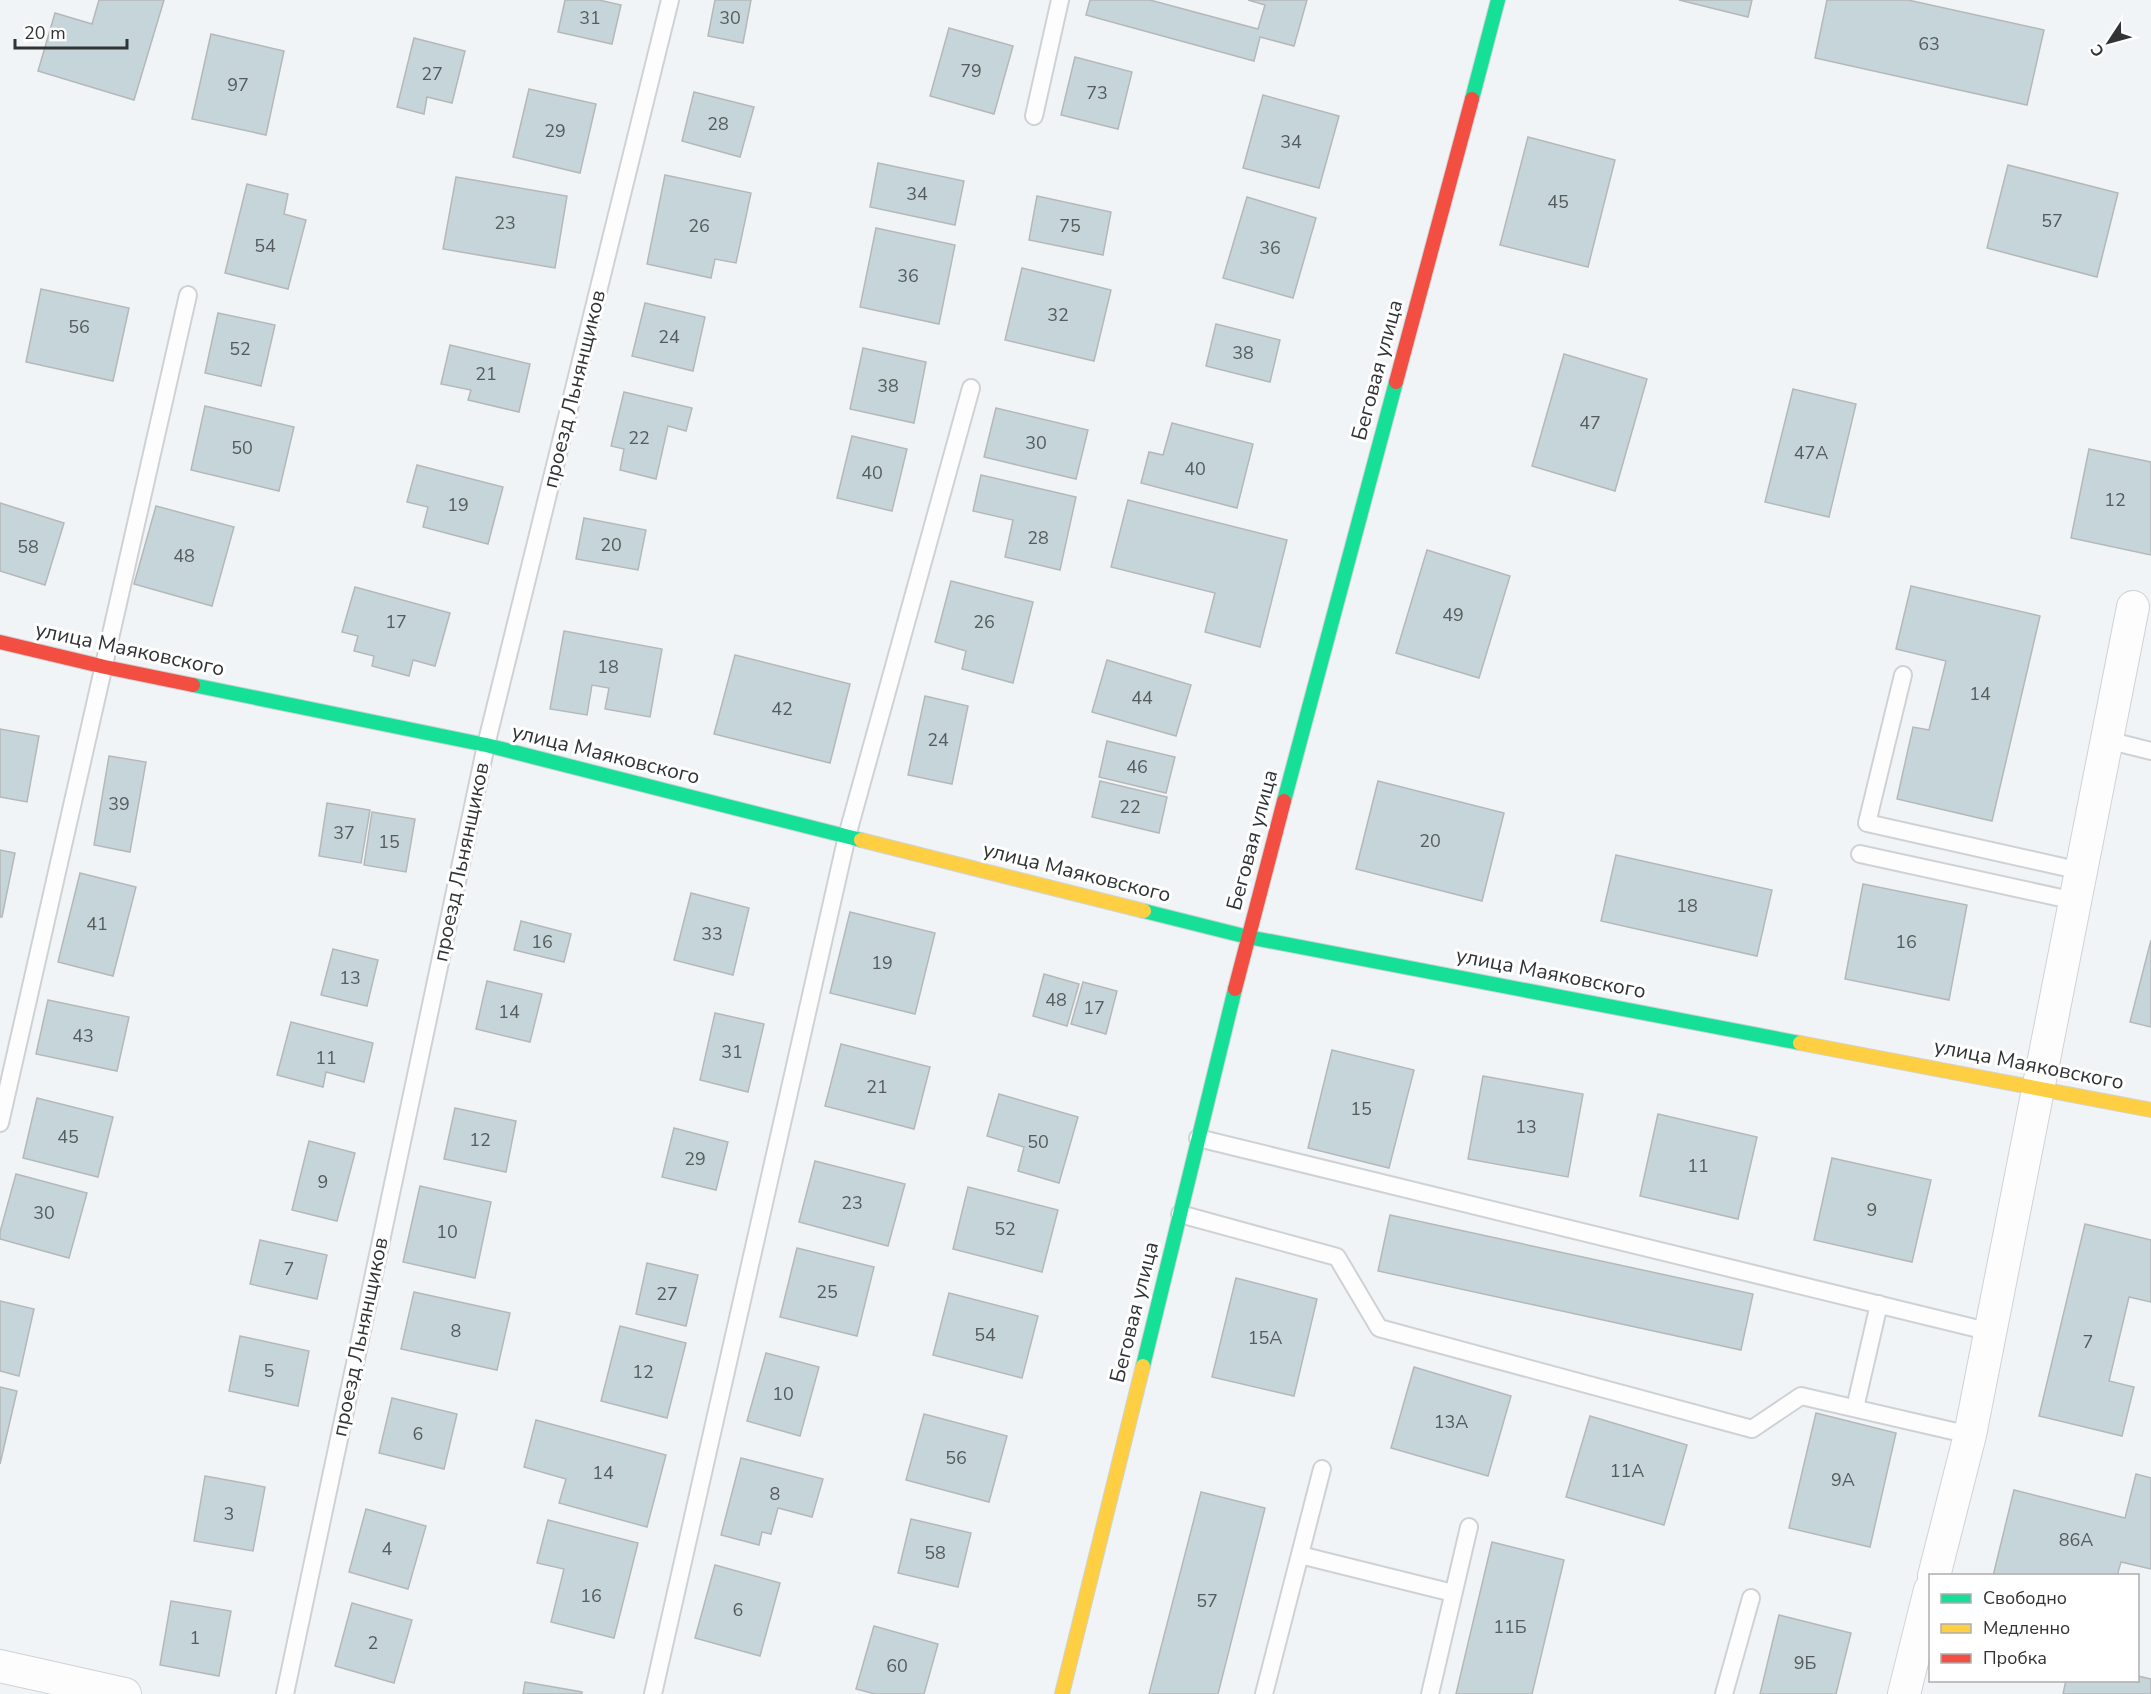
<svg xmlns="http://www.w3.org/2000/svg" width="2151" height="1694" viewBox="0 0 2151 1694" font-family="'Nunito Sans',sans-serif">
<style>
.building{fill:#c6d5d9;stroke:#b5b8b9;stroke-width:1.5}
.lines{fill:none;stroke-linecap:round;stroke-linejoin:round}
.lane-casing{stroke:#cfd2d4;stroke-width:20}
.street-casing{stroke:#cfd2d4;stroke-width:34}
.fast-casing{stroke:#cfd2d4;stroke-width:16}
.slow-casing{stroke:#cfd2d4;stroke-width:16}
.jam-casing{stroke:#cfd2d4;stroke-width:16}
.lane{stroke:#fdfdfe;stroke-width:16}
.street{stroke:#fdfdfe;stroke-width:32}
.fast{stroke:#16e098;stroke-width:14}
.slow{stroke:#ffcf43;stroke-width:14}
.jam{stroke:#f24e42;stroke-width:14}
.labels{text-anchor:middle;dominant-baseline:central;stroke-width:6;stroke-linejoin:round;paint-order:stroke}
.number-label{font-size:18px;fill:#565c5d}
.street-label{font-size:21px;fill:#313334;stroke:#fff}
</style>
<rect width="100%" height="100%" fill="#f1f4f7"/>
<path class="building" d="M99 0H164L134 100 38 71 55 13 92 24Z
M565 0H599L621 5 612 44 558 32Z
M715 0H751L743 43 708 36Z
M1090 0H1150L1258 29 1265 5 1248 0H1307L1294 46 1260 37 1254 61 1086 15Z
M1679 0H1752L1748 17Z
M1827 0H1908L2044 30 2027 105 1815 58Z
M949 28 1013 46 994 114 930 96Z
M211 34 284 51 266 135 192 119Z
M414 38 465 51 452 103 427 97 424 114 397 107Z
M1075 57 1132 72 1118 129 1061 115Z
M529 89 596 104 580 173 513 157Z
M694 92 754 107 740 157 682 141Z
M1263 95 1339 116 1319 188 1243 168Z
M1528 137 1615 160 1588 267 1500 245Z
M878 163 964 181 955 225 870 207Z
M2008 165 2118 193 2097 277 1987 248Z
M665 175 751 193 736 263 715 259 711 278 647 264Z
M456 177 567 196 555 268 443 249Z
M247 184 288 194 284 214 306 220 288 289 225 273Z
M1037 196 1111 212 1103 255 1029 240Z
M1247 197 1316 218 1293 298 1223 278Z
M876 228 955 245 939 324 860 307Z
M1022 268 1111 290 1094 361 1005 340Z
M41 289 129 308 113 381 26 362Z
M645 303 705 317 693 371 632 356Z
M218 313 275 325 261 386 205 373Z
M1216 324 1280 340 1270 382 1206 366Z
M450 345 530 364 519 412 468 400 471 390 441 384Z
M863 348 926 362 914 423 850 409Z
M1564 354 1647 379 1615 491 1532 466Z
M1793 389 1856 404 1829 517 1765 502Z
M624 392 692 408 686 431 668 426 656 479 620 470 624 449 611 446Z
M205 406 294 427 279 491 191 470Z
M996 408 1088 430 1076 479 984 457Z
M1172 423 1253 444 1237 508 1141 483 1149 452 1163 455Z
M852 436 907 449 892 511 837 498Z
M2089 449 2151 462V555L2071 538Z
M417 465 503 487 488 544 423 527 428 507 407 502Z
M981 475 1076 497 1060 570 1005 557 1013 520 973 511Z
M1128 500 1287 540 1260 647 1205 632 1215 593 1111 567Z
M0 503 64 523 45 585 0 571Z
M156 506 234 527 212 606 134 584Z
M584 518 646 530 638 570 576 559Z
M1427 550 1510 576 1479 678 1396 653Z
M951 581 1033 602 1013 683 962 669 966 651 935 642Z
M1911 586 2040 616 1992 821 1897 799 1913 727 1929 730 1946 661 1896 649Z
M355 587 450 613 435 666 413 660 409 676 372 666 374 656 354 651 358 636 342 632Z
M564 631 662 649 650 717 605 709 609 688 592 685 587 715 550 709Z
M735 655 850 684 830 763 714 734Z
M1107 660 1191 685 1176 736 1092 712Z
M925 696 968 706 952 784 908 775Z
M0 729 39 736 27 802 0 797Z
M1107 741 1175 757 1166 793 1099 777Z
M109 756 146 762 130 852 94 845Z
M1100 781 1167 797 1159 833 1092 817Z
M1378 781 1504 813 1482 901 1356 869Z
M327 803 370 810 361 863 319 856Z
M372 812 415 819 406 872 364 865Z
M0 850 15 853 2 917H0Z
M1616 855 1772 890 1757 956 1601 921Z
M80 873 136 887 113 976 58 962Z
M1863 884 1967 905 1949 1000 1845 979Z
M691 893 749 908 733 975 674 960Z
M850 912 935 933 915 1014 830 993Z
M521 921 571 934 564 962 514 950Z
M2151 940V1027L2130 1022Z
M333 949 378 960 367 1006 321 995Z
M1044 974 1079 984 1067 1026 1033 1016Z
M487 981 542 994 530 1042 476 1029Z
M1083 982 1117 991 1106 1034 1071 1024Z
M48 1000 129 1017 117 1071 36 1054Z
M715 1013 764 1024 748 1092 700 1080Z
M291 1022 373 1043 364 1082 326 1072 323 1087 277 1075Z
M841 1044 930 1067 914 1129 825 1106Z
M1332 1050 1414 1070 1389 1168 1308 1148Z
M1483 1076 1583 1094 1568 1177 1468 1159Z
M999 1094 1078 1117 1059 1183 1018 1171 1024 1147 987 1136Z
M37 1098 113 1117 98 1177 23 1158Z
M455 1108 516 1121 506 1172 444 1159Z
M1658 1114 1757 1137 1738 1219 1640 1196Z
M674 1128 728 1142 716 1190 662 1177Z
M309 1141 355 1153 337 1221 292 1210Z
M1832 1158 1931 1180 1912 1262 1814 1240Z
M815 1161 905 1184 888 1246 799 1222Z
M16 1174 87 1193 69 1258 0 1239V1232Z
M420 1186 491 1202 475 1278 403 1262Z
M968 1187 1058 1210 1042 1272 953 1249Z
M1390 1215 1753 1294 1741 1350 1378 1271Z
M2085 1224 2151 1240V1302L2129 1297 2109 1381 2134 1387 2122 1436 2039 1416Z
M260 1240 327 1255 317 1299 250 1284Z
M797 1248 874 1267 857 1336 780 1317Z
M647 1263 698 1275 686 1326 636 1314Z
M1236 1278 1317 1299 1294 1396 1212 1377Z
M414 1292 510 1313 497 1370 401 1349Z
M949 1293 1038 1316 1022 1378 933 1355Z
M0 1301 34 1309 19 1376 0 1371Z
M620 1326 686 1343 667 1418 601 1401Z
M240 1336 309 1351 298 1406 229 1391Z
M766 1353 819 1367 800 1436 747 1421Z
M1414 1367 1511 1396 1488 1476 1391 1448Z
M0 1387 17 1391 0 1464Z
M392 1398 457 1414 444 1469 379 1453Z
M1816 1413 1896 1433 1870 1547 1789 1528Z
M924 1414 1007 1436 989 1502 906 1480Z
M1590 1416 1687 1445 1664 1525 1566 1497Z
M536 1420 666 1455 647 1527 559 1503 566 1479 524 1467Z
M741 1458 823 1479 812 1517 778 1508 771 1534 762 1532 759 1545 721 1535Z
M2136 1474 2151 1478V1569L2121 1562 2117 1576H1993L2014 1490 2125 1518Z
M205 1476 265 1487 253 1551 194 1541Z
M1201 1492 1265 1508 1218 1694H1149Z
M366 1509 426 1526 408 1589 349 1572Z
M911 1519 971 1533 958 1587 898 1573Z
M548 1520 638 1543 614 1638 551 1622 564 1569 537 1563Z
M1492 1542 1564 1560 1532 1694H1456Z
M715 1565 780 1583 760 1656 695 1638Z
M171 1601 231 1611 219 1676 160 1665Z
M352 1603 412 1620 394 1683 335 1666Z
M1779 1615 1851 1633 1836 1694H1760Z
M874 1626 938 1644 924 1694H875L856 1689Z
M2138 1676 2151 1679V1694H2063L2066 1680H2138Z
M525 1682 582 1692V1694H523Z"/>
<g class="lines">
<g class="lane-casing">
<path id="lane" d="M1034 116 1060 0
M1903 675 1867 823 2081 871
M2107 740 2151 751
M1860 854 2075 901
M0 1123 188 295
M1198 1138 1991 1332
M1180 1214 1337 1257 1379 1328 1752 1429 1801 1396 1970 1435
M1855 1408 1879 1304
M1300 1555 1453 1593
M285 1694 486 745 670 0
M653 1694 847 836 971 388
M1264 1694 1322 1469
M1430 1694 1469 1527
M1724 1694 1751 1598"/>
</g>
<g class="street-casing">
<path id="street" d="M1934 1576 1970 1435 2133 607
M0 1666 125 1694
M1904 1694 1930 1590"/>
</g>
<g class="fast-casing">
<path id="fast" d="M1472 99 1498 0
M193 685 486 745 861 840
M1284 801 1396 382
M1144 911 1248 937 1800 1043
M1143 1366 1235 989"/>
</g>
<g class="slow-casing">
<path id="slow" d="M861 840 1144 911
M1800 1043 2151 1110
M1062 1694 1143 1366"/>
</g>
<g class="jam-casing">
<path id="jam" d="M1396 382 1472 99
M0 642 105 667 193 685
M1235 989 1284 801"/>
</g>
<use href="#lane" class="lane"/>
<use href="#street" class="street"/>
<use href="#fast" class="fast"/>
<use href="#slow" class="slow"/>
<use href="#jam" class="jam"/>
</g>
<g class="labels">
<g class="number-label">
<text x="590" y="18">31</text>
<text x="730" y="18">30</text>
<text x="1929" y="44">63</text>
<text x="971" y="71">79</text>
<text x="432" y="74">27</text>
<text x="238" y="85">97</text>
<text x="1097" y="93">73</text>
<text x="718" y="124">28</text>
<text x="555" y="131">29</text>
<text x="1291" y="142">34</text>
<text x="917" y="194">34</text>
<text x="1558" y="202">45</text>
<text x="2052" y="221">57</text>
<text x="505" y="223">23</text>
<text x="699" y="226">26</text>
<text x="1070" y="226">75</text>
<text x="265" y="246">54</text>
<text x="1270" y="248">36</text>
<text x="908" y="276">36</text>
<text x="1058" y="315">32</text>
<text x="79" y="327">56</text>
<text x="669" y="337">24</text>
<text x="240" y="349">52</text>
<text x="1243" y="353">38</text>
<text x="486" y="374">21</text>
<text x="888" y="386">38</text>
<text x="1590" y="423">47</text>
<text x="639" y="438">22</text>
<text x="1036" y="443">30</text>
<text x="242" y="448">50</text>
<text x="1811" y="453">47А</text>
<text x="1195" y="469">40</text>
<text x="872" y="473">40</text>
<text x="2115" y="500">12</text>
<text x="458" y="505">19</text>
<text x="1038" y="538">28</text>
<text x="611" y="545">20</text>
<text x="28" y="547">58</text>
<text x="184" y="556">48</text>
<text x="1453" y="615">49</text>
<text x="396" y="622">17</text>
<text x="984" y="622">26</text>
<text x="608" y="667">18</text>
<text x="1980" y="694">14</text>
<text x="1142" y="698">44</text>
<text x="782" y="709">42</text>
<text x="938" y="740">24</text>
<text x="1137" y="767">46</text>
<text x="119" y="804">39</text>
<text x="1130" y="807">22</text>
<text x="344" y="833">37</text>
<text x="1430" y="841">20</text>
<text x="389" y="842">15</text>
<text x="1687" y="906">18</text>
<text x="97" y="924">41</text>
<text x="712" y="934">33</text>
<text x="542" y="942">16</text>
<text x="1906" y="942">16</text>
<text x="882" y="963">19</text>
<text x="350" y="978">13</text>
<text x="1056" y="1000">48</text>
<text x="1094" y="1008">17</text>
<text x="509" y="1012">14</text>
<text x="83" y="1036">43</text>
<text x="732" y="1052">31</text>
<text x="326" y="1058">11</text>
<text x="877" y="1087">21</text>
<text x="1361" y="1109">15</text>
<text x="1526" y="1127">13</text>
<text x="68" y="1137">45</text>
<text x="480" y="1140">12</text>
<text x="1038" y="1142">50</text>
<text x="695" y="1159">29</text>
<text x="1698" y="1166">11</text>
<text x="323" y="1182">9</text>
<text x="852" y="1203">23</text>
<text x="1872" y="1210">9</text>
<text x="44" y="1213">30</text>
<text x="1005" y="1229">52</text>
<text x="447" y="1232">10</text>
<text x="289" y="1269">7</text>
<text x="827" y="1292">25</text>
<text x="667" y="1294">27</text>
<text x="456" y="1331">8</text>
<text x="985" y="1335">54</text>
<text x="1265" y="1338">15А</text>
<text x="2088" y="1342">7</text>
<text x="269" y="1371">5</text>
<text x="643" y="1372">12</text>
<text x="783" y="1394">10</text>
<text x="1451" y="1422">13А</text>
<text x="418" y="1434">6</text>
<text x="956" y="1458">56</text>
<text x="1627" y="1471">11А</text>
<text x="603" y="1473">14</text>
<text x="1843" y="1480">9А</text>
<text x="775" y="1494">8</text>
<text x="229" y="1514">3</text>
<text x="2076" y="1540">86А</text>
<text x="387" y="1549">4</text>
<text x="935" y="1553">58</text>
<text x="591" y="1596">16</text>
<text x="1207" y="1601">57</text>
<text x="738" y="1610">6</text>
<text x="1510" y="1627">11Б</text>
<text x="195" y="1638">1</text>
<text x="373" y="1643">2</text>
<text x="1805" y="1663">9Б</text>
<text x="897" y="1666">60</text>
</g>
<g class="street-label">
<text transform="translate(1377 370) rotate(-75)">Беговая улица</text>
<text transform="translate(574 389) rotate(-76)">проезд Льнянщиков</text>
<text transform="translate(130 649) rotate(12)">улица Маяковского</text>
<text transform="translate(606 754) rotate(14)">улица Маяковского</text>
<text transform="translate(1252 840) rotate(-75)">Беговая улица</text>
<text transform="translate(461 862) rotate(-78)">проезд Льнянщиков</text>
<text transform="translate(1077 872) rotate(14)">улица Маяковского</text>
<text transform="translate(1551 973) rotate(11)">улица Маяковского</text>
<text transform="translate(2029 1064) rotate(11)">улица Маяковского</text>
<text transform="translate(1134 1312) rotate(-76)">Беговая улица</text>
<text transform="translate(360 1337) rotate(-78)">проезд Льнянщиков</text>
</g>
</g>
<rect x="1929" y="1574" width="210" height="108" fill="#ffffff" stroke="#adadae" stroke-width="1.5"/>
<rect x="1941" y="1594" width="30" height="9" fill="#16e098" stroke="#adadae" stroke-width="1.5"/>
<text x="1983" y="1604" font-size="18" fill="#313334">Свободно</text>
<rect x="1941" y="1624" width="30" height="9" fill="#ffcf43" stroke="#adadae" stroke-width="1.5"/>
<text x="1983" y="1634" font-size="18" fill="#313334">Медленно</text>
<rect x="1941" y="1654" width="30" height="9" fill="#f24e42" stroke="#adadae" stroke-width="1.5"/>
<text x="1983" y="1664" font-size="18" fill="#313334">Пробка</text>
<g transform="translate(2109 42) rotate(234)" stroke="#ffffff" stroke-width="4.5" paint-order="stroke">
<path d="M0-4.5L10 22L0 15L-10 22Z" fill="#313334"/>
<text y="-9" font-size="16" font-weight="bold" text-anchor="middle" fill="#313334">С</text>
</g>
<path d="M15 39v9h112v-9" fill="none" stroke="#313334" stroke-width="3"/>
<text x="24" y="39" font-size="18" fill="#313334" stroke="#ffffff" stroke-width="4.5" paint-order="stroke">20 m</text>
</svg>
